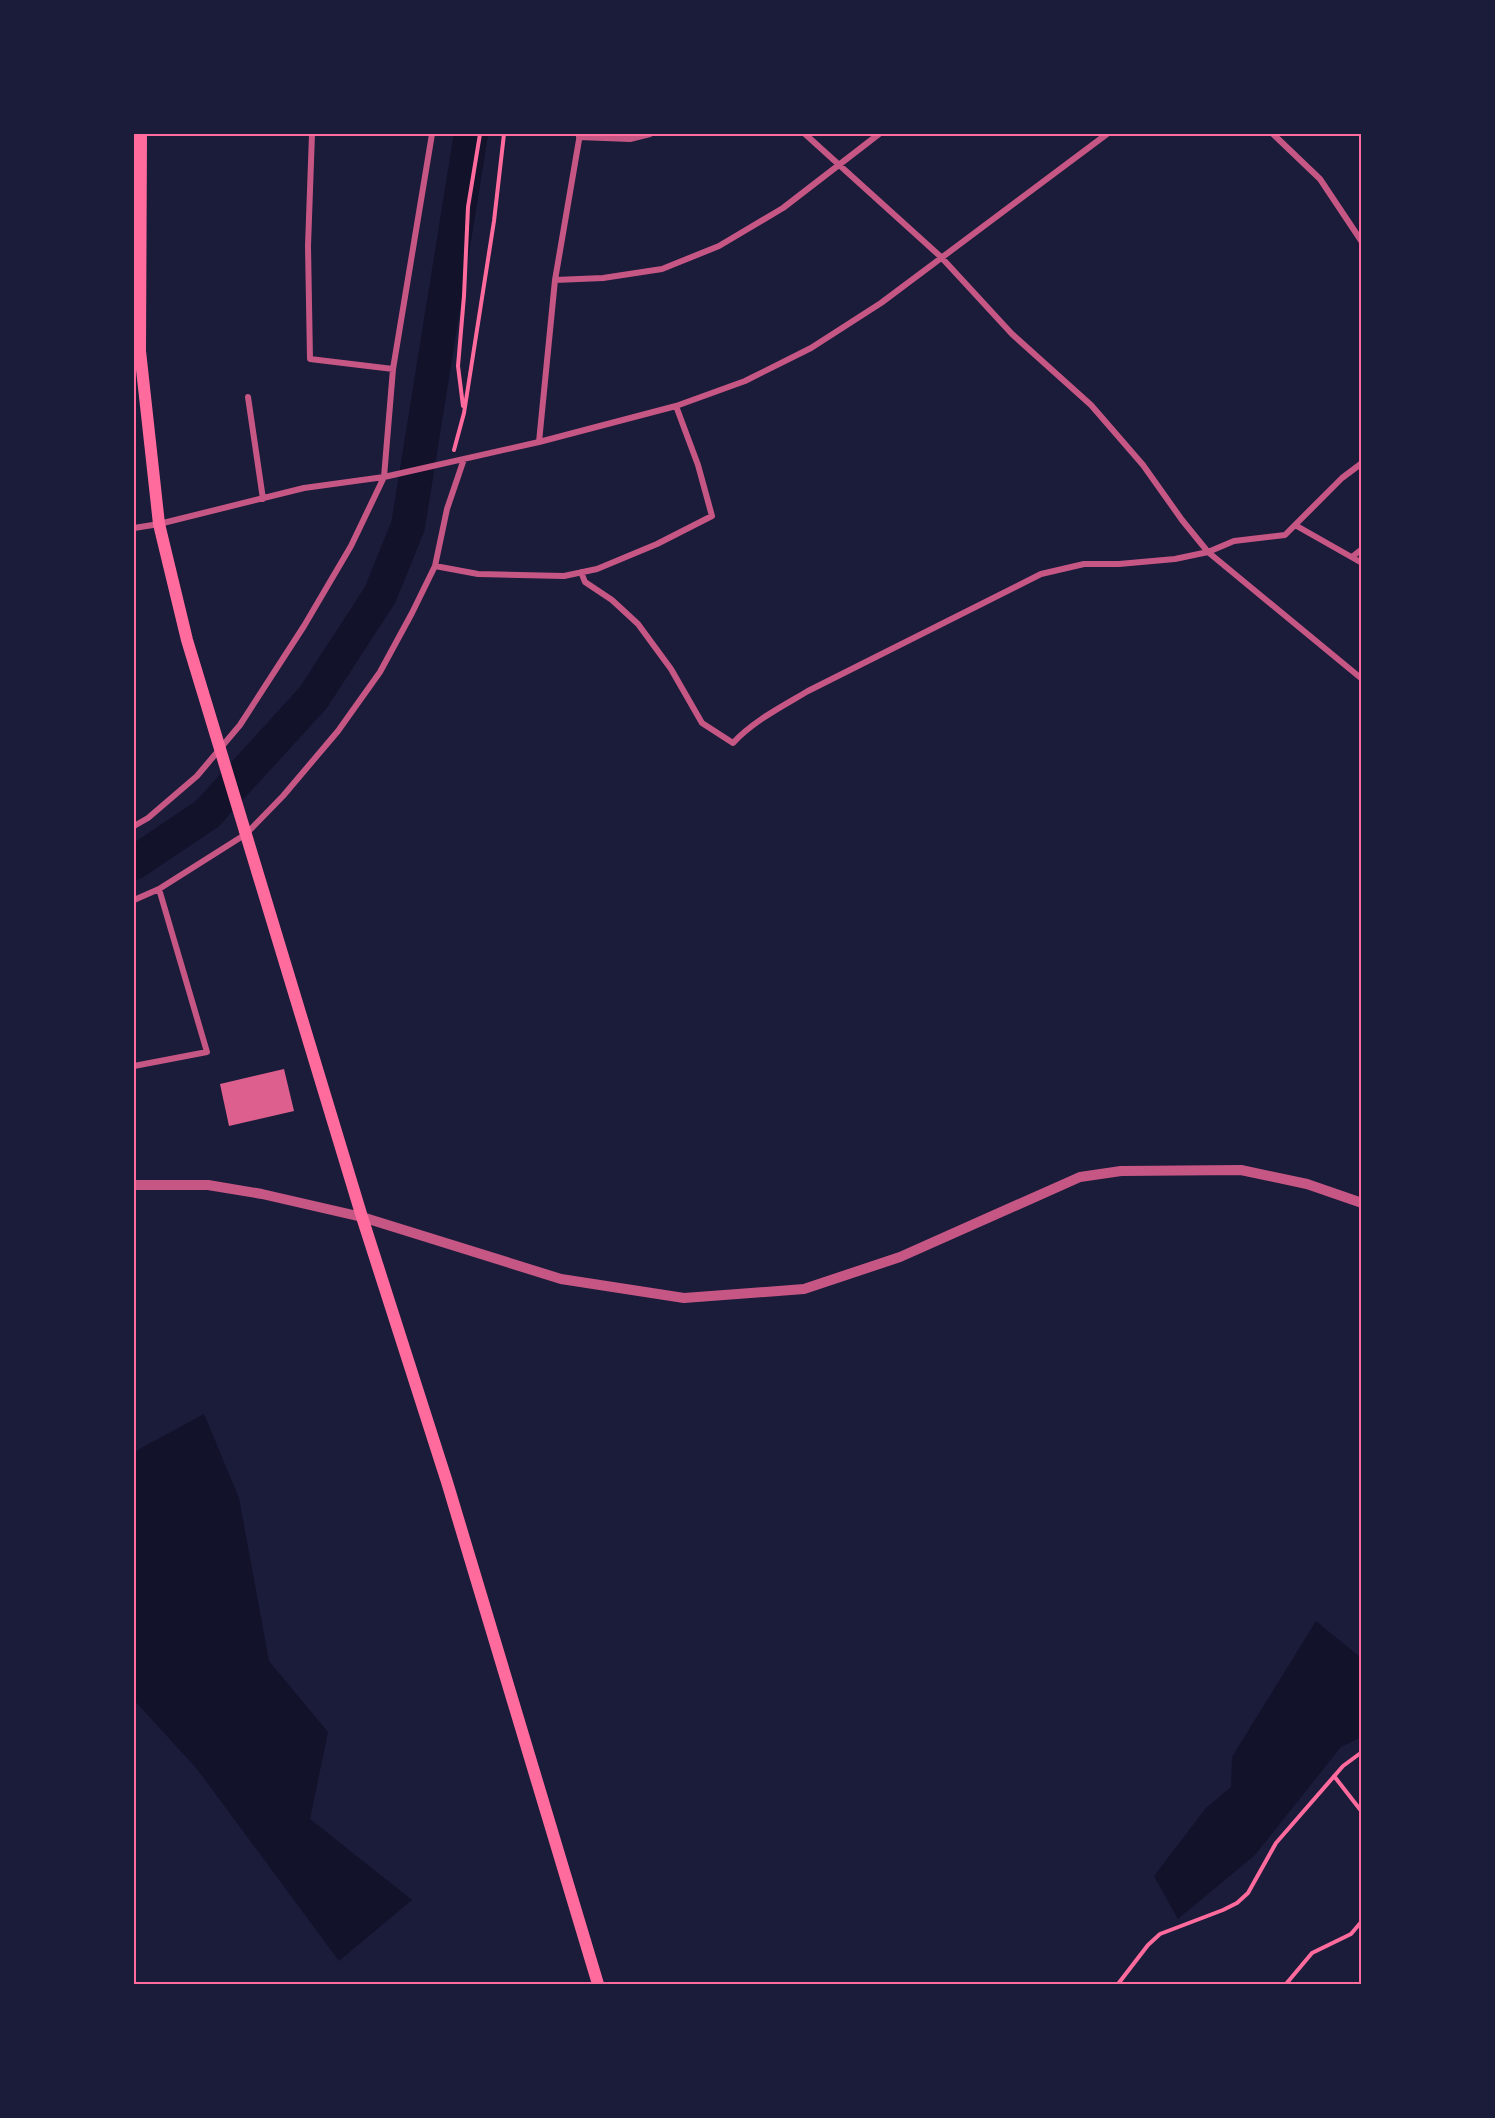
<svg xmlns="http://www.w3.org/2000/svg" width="1495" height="2118" viewBox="0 0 1495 2118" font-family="Rubik,sans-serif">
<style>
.water{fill:#12122b}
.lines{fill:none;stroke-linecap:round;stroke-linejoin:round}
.river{stroke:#12122b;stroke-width:34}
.building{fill:#dd5f8e}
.path{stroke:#ff6b9d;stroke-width:4}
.minor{stroke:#c65784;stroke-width:6}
.tertiary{stroke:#c65784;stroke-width:10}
.secondary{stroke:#ff6b9d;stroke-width:12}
.neatline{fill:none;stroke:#ff6b9d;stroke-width:2}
</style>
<rect width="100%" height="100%" fill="#1b1b3a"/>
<path class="water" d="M204 1414 239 1498 269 1661 328 1732 310 1819 412 1900 339 1961 197 1769 134 1700V1452Z
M1316 1621 1361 1658V1737L1341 1747 1255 1855 1178 1919 1154 1876 1206 1808 1231 1787 1232 1757Z"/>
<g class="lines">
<path class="river" d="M134 863 207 814 313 698 380 595 408 526 471 134"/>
</g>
<path class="building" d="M284 1069 294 1111 229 1126 220 1084Z"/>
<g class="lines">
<path class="path" d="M463 406 458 366 464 296 468 207 480 134
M454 450 464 413 494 221 504 134
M1334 1776 1362 1812
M1118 1984 1148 1945 1160 1934 1223 1910 1237 1903 1248 1893 1276 1843 1343 1766 1362 1752
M1286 1984 1312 1953 1351 1934 1362 1921"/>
<path class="minor" d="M312 134 308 246 310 359 393 369
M805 134 941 257 1012 334 1091 405 1143 465 1182 520 1208 552 1362 679
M1273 134 1320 179 1362 242
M579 137 630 139 650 134
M555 280 603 278 662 269 719 246 783 208 879 134
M248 397 263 499
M539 442 555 280 580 134
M1295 525 1362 563
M134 528 159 524 304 488 384 477 539 442 676 406 745 381 811 348 881 303 1107 134
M1352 557 1362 549
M435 566 478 574 564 576 597 569 657 544 712 516 698 465 676 406
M581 572 585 582 612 600 638 624 671 669 702 723 733 743C753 721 783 706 808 691L1041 574 1084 564H1119L1175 559 1208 552 1234 541 1285 535 1342 478 1362 463
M134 826 148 818 197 776 240 725 304 626 351 546 384 477 393 369 432 134
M134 900 159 889 246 834 283 796 338 731 380 672 412 613 435 566 447 509 464 459
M134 1066 207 1052 159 889"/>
<path class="tertiary" d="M134 1185H208L262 1194 362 1217 561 1279 684 1298 804 1289 900 1257 1080 1177 1121 1171 1241 1170 1307 1184 1362 1203"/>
<path class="secondary" d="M141 134 140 351 159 524 187 640 362 1217 447 1482 598 1984"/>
</g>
<rect width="1495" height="2118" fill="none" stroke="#1b1b3a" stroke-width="270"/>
<rect x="135" y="135" width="1225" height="1848" class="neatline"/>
</svg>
